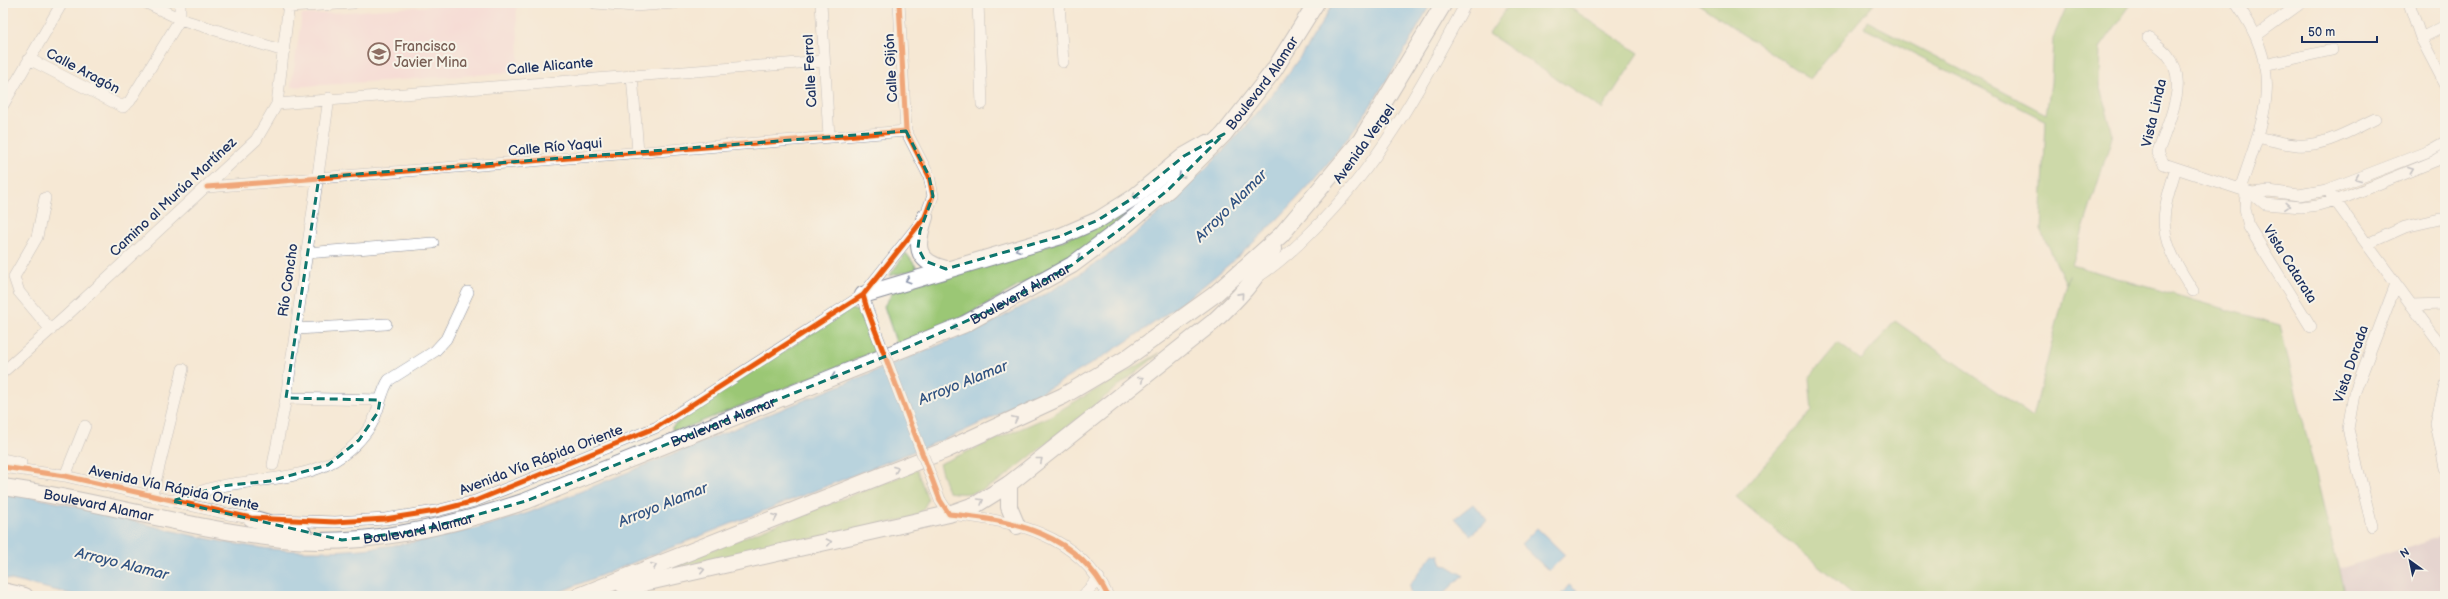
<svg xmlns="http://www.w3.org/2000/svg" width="2448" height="599" viewBox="0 0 2448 599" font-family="'Balsamiq Sans',sans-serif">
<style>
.built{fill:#f6cfd8}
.industrial{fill:#d1bdca}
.green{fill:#9bc775;stroke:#5b7b6a}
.water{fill:#70bae9;stroke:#4674a4}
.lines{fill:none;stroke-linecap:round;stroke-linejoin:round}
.minor-casing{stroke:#888c99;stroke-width:12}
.highway-casing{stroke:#888c99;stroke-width:18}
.minor{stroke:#fff;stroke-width:11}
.highway{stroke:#fff;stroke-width:16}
.minor-bridge-casing{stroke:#888c99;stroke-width:12;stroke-linecap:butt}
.minor-bridge{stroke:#fff;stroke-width:11}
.cycleway-casing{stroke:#f7f3e8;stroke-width:8}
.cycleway{stroke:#e8590c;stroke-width:5}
.oneway{stroke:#8d97ae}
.marked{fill:none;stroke:#0f766e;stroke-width:3;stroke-dasharray:8 5;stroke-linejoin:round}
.labels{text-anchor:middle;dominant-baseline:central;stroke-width:4;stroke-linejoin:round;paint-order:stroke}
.education-label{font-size:14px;fill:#785e54;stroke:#f7f3e8;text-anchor:start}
.street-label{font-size:14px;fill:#1b2f5e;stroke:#f7f3e8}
.water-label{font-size:15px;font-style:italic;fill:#305281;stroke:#f7f3e8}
</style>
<rect width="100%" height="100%" fill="#f7f3e8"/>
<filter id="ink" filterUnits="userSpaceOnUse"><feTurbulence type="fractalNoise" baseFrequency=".025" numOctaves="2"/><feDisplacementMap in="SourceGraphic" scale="8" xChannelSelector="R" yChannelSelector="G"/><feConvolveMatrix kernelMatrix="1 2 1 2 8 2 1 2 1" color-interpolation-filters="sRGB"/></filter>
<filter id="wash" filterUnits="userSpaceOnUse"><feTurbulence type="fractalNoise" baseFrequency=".012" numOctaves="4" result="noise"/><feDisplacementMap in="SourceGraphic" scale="16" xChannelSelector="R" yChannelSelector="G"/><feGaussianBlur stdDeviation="0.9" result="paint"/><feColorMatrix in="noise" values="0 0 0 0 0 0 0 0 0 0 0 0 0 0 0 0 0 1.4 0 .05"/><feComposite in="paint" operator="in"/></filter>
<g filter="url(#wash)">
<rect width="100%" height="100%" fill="#f5e8d4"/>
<path class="built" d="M472 3H516L520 72 291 87 302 15Z"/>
<path class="industrial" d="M2445 535V596H2345L2339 569Z"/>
<path class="green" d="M1510 3H1563L1639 53 1602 109 1489 34Z
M1697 3H1874L1810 79Z
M2068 3H2132L2100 48 2099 84 2113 134 2072 265 2280 325 2345 596H1855L1736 497 1812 411 1809 378 1838 343 1861 360 1895 321 2033 417 2069 275 2066 284 2041 230 2046 121 1864 28 1867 21 2046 114 2051 83 2053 38Z
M1173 177 1085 249 965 316 897 345 884 306 894 291 1065 240Z
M906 253 918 269 889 276Z
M851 309 863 313 877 351 673 433 672 427 712 397Z
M1160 353 1002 479C982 491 973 496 948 492L939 464 1050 416Z
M917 470 928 500 921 513 907 519 657 571Z"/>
<path class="water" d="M1333 3H1431C1406 49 1378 98 1346 140 1246 273 1105 367 955 435L549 596H80L3 578V492C88 505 169 535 254 547 347 560 440 541 528 513L986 326C1029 303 1074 280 1114 251 1138 233 1161 212 1182 191 1241 136 1295 74 1333 3Z
M1473 504 1488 521 1470 535 1455 518Z
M1537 528 1565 555 1549 571 1521 544Z
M1433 554 1439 555 1442 565 1448 566 1464 576 1461 577 1441 596H1411L1409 586Z
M1569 585 1583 596H1560Z"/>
</g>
<g filter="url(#ink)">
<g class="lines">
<g class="minor-casing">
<path id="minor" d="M147 3 180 19 284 51
M595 3 634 6 675 3
M821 3 829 137
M978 3 982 104
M1059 3 1063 62
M2236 3C2286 72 2265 116 2240 189
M2409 3 2421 38 2445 84
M289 7 353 3
M2257 35 2301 3
M2148 38C2154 43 2162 48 2167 54 2191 82 2167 123 2158 153L2164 164 2252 193 2265 204 2301 207 2318 205 2346 197 2435 161 2445 155
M2421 38 2445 26
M29 59 123 107 130 101 180 19V3
M2264 65 2332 50
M632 75 638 152
M277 104 824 61
M3 105 62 3
M2258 137C2270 140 2284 144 2297 145 2324 147 2351 130 2375 119
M2176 168C2172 182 2167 196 2165 210 2160 241 2178 267 2193 291
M207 187 906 131
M2246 192 2245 208 2249 227 2311 327
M2252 193 2269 191 2299 195 2327 190 2429 151 2445 142
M2331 195 2445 351
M45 198 37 237 14 277 19 292 51 330
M2367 244 2405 227 2440 219
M306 253 433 243
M1259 276C1278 264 1294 249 1310 233 1378 167 1422 86 1466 3
M2411 305 2445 304
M867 309 863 295 925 217 933 196 929 176 906 131 899 3
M296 329 386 324
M3 372 66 316 256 140 277 104 289 3
M2445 385 2436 423 2445 468
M286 398 380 400
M3 459 21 463
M273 465 286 398 329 98
M3 467 65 476 228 514 257 519
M58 474 65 476 85 426
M152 495 183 369
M174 500C190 496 205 489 221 486 280 475 334 482 371 425 380 410 380 393 389 380L435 351 446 339 468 292
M940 500 949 514C1012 520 1078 533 1108 596
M275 520 335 522 385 519 436 511 475 501 518 484 657 427 863 295
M2372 526 2348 429 2354 394 2396 284
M626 596 647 584
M1083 596 1099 578"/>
</g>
<g class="highway-casing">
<g id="highway">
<path d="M925 217C916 244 913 261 946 269"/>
<path d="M863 295 1061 236 1098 220 1133 198 1184 156 1207 143"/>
<path d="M1009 484V507L1017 526"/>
<path id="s1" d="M3 487C97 500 188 529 282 539 361 548 452 526 526 501L965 324 1072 265 1123 227 1169 189 1224 134 1274 70 1316 3"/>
<path d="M251 518 303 533"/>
<path d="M623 585 653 581 949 514 977 504 1009 484 1212 323C1239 298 1255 281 1273 249"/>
<path d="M3 591 25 596"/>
<path d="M579 596 946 450 1063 396 1124 360 1214 295 1281 235 1361 140 1444 3"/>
</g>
</g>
<use href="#minor" class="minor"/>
<use href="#highway" class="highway"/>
<g class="minor-bridge-casing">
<path id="minor-bridge" d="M867 309 940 500"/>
</g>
<use href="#minor-bridge" class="minor-bridge"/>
<g class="cycleway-casing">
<path id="cycleway" d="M899 3 906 131 929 176 933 196 925 217 863 295 867 309 940 500 949 514C1012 520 1078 533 1108 596
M207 187 906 131
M3 467 65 476 251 518 335 522 385 519 436 511 475 501 657 427 863 295"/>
</g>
<use href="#cycleway" class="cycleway"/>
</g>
<defs><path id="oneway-chevron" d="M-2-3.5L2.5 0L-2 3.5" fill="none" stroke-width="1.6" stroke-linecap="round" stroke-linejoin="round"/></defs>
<g class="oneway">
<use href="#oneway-chevron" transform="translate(2411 170) rotate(-20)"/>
<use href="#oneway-chevron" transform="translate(1181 176) rotate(135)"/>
<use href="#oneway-chevron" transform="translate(2358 178) rotate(157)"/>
<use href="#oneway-chevron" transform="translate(1135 196) rotate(143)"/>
<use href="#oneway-chevron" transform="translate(2287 206) rotate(3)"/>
<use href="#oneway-chevron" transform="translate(1018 249) rotate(164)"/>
<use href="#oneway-chevron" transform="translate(1080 258) rotate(144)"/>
<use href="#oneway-chevron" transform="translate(908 280) rotate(164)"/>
<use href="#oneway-chevron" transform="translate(1241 295) rotate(-48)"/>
<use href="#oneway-chevron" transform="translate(955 328) rotate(157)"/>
<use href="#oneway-chevron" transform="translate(834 377) rotate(158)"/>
<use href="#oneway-chevron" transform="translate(1141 379) rotate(-39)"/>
<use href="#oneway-chevron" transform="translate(1015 419) rotate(-25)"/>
<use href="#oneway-chevron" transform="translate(1040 460) rotate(-38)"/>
<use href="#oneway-chevron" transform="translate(896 469) rotate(-21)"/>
<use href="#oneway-chevron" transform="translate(981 501) rotate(-30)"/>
<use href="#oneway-chevron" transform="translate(775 517) rotate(-22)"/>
<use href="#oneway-chevron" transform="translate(829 542) rotate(-13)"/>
<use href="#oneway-chevron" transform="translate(654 566) rotate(-22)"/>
<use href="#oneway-chevron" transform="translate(702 570) rotate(-13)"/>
</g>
</g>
<path d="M0 0H2448V599H0ZM906 131 929 176 933 196 920 231 918 248 925 261 946 269 1061 236 1098 220 1133 198 1184 156 1224 134 1169 189 1123 227 1072 265 1000 306 911 346 526 501 418 531 342 540 172 501 221 486 270 481 328 465 359 440 378 412 380 400 286 398 319 177Z" fill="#f5e8d4" fill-opacity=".55" fill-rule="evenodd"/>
<path class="marked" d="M906 131 929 176 933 196 920 231 918 248 925 261 946 269 1061 236 1098 220 1133 198 1184 156 1224 134 1169 189 1123 227 1072 265 1000 306 911 346 526 501 418 531 342 540 172 501 221 486 270 481 328 465 359 440 378 412 380 400 286 398 319 177Z"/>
<defs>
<g id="school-ring" transform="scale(1.15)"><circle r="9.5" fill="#f7f3e8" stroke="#8d6e63" stroke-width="1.5"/><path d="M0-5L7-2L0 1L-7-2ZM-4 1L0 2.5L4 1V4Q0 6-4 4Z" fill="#8d6e63"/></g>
</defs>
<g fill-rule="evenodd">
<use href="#school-ring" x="379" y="54"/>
</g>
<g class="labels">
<g class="education-label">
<text x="394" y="46">Francisco<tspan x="394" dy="16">Javier Mina</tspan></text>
</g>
<g class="street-label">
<text transform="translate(550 66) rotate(-5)">Calle Alicante</text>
<text transform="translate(891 68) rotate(-93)">Calle Gijón</text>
<text transform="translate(83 71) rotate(28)">Calle Aragón</text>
<text transform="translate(810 71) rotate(-93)">Calle Ferrol</text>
<text stroke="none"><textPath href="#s1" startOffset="1393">Boulevard Alamar</textPath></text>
<text transform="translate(2154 113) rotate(-77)">Vista Linda</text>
<text transform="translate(1364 144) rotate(-54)">Avenida Vergel</text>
<text transform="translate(555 147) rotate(-5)">Calle Río Yaqui</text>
<text transform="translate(173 197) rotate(-43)">Camino al Murúa Martínez</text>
<text transform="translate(2290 264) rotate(58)">Vista Catarata</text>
<text transform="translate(288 280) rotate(-82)">Río Concho</text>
<text stroke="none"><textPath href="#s1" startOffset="1069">Boulevard Alamar</textPath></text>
<text transform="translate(2351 364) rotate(-71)">Vista Dorada</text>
<text stroke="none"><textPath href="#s1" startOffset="745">Boulevard Alamar</textPath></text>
<text transform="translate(541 460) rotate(-21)">Avenida Vía Rápida Oriente</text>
<text transform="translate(174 488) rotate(12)">Avenida Vía Rápida Oriente</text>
<text stroke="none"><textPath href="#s1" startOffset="97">Boulevard Alamar</textPath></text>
<text stroke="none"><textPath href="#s1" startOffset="421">Boulevard Alamar</textPath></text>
</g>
<g class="water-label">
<text transform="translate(1231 206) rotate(-45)">Arroyo Alamar</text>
<text transform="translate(963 383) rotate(-22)">Arroyo Alamar</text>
<text transform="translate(663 505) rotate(-22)">Arroyo Alamar</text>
<text transform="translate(122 564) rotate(14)">Arroyo Alamar</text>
</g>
</g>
<rect width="2448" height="599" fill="none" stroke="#f7f3e8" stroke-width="16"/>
<g transform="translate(2410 561) rotate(327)" stroke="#f7f3e8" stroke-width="3" paint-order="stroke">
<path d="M0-3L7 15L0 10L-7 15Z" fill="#1b2f5e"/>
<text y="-6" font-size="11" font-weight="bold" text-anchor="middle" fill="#1b2f5e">N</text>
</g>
<path d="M2302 36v6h75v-6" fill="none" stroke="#1b2f5e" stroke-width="2"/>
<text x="2308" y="36" font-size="12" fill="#1b2f5e" stroke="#f7f3e8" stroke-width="3" paint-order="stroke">50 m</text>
</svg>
